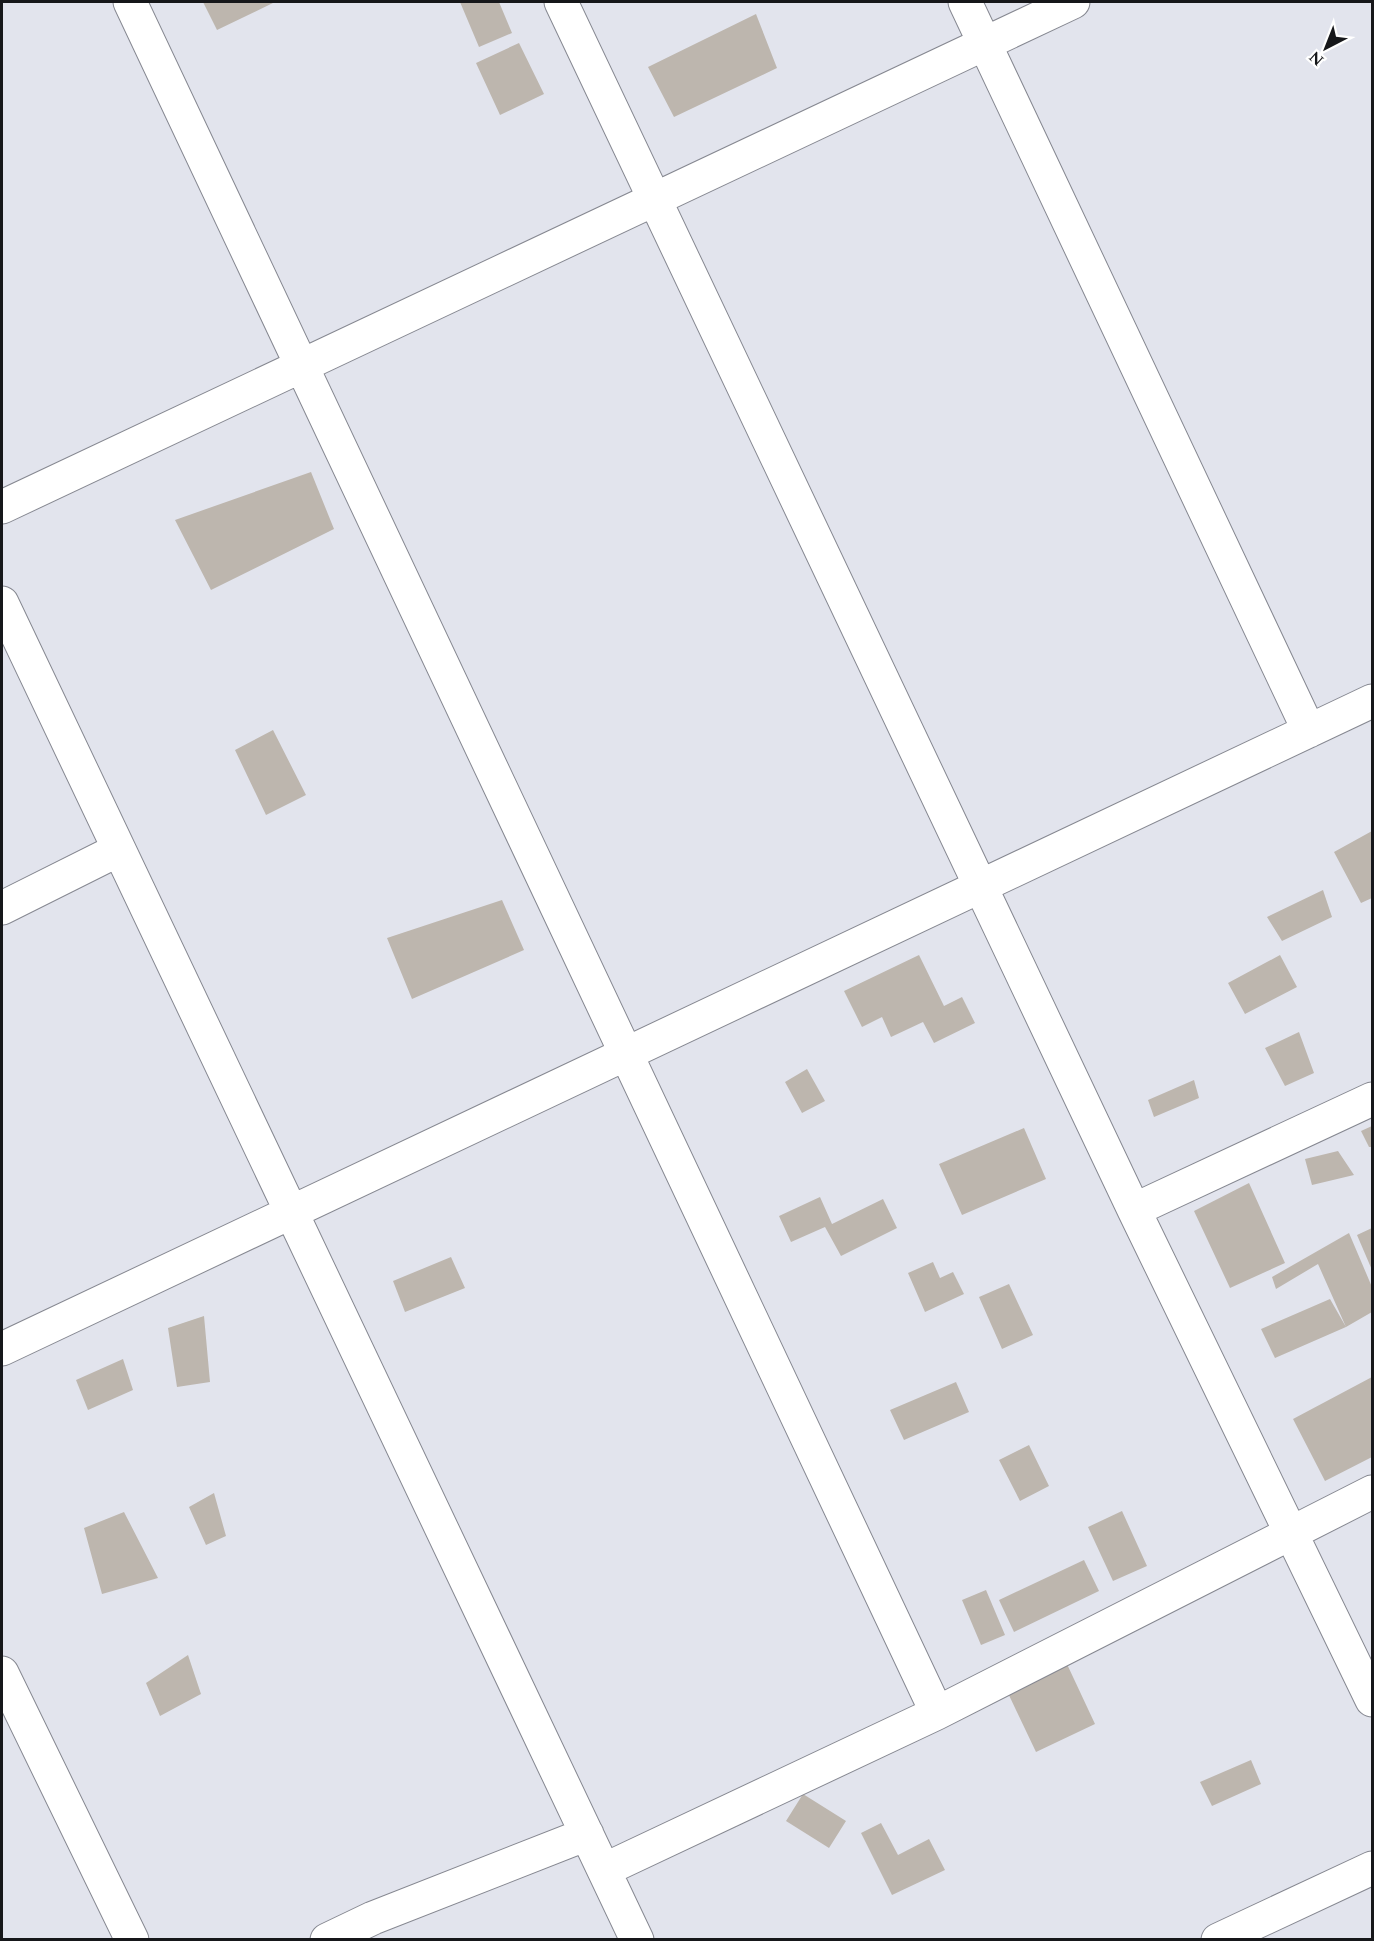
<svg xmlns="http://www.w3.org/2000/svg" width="1374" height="1941" viewBox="0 0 1374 1941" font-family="Spectral,serif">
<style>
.building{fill:#bdb6ae}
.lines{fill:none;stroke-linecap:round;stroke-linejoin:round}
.minor-casing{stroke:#868891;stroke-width:35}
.minor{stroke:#fff;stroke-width:33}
</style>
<rect width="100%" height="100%" fill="#e2e4ed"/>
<path class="building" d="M203 2H275L217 30Z
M460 2H499L512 33 479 47Z
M756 14 777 68 674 117 648 67Z
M519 43 544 94 500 115 476 63Z
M311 472 334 529 211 590 175 520Z
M273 730 306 795 266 815 235 750Z
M1372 831V898L1361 903 1334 852Z
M1323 890 1332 917 1282 941 1267 917Z
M502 900 524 950 412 999 387 938Z
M919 955 944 1006 962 997 975 1023 934 1043 923 1022 891 1037 882 1017 862 1027 844 991Z
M1280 955 1297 987 1245 1014 1228 983Z
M1299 1032 1314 1073 1285 1086 1265 1048Z
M807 1069 825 1101 802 1113 785 1082Z
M1194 1080 1199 1098 1154 1117 1148 1100Z
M1372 1126V1147H1369L1361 1131Z
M1024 1128 1046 1179 962 1215 939 1164Z
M1338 1151 1354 1175 1312 1185 1305 1159Z
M1249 1183 1285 1263 1230 1288 1194 1211Z
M820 1197 832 1224 883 1199 897 1228 841 1256 825 1227 791 1242 779 1216Z
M1372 1228V1270L1357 1235Z
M1349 1233 1372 1287V1312L1346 1327 1318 1264 1276 1289 1272 1277Z
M451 1257 465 1288 405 1312 393 1281Z
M933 1262 940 1278 953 1272 964 1294 925 1312 908 1273Z
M1009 1284 1033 1335 1002 1349 979 1297Z
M1330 1299 1346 1327 1275 1358 1261 1329Z
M204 1316 210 1382 177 1387 168 1328Z
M123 1359 133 1390 88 1410 76 1380Z
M1372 1377V1457L1325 1481 1293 1419Z
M956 1382 969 1412 904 1440 890 1410Z
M1029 1445 1049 1486 1020 1501 999 1460Z
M214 1493 226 1536 206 1545 189 1507Z
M1122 1511 1147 1566 1113 1581 1088 1527Z
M124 1512 158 1578 102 1594 84 1528Z
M1084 1560 1099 1591 1014 1632 999 1600Z
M986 1590 1005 1635 981 1645 962 1600Z
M188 1655 201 1694 160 1716 146 1683Z
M1066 1662 1095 1724 1036 1752 1007 1691Z
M1251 1760 1261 1784 1212 1806 1200 1782Z
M803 1794 846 1821 829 1848 786 1821Z
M881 1823 898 1855 929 1839 945 1870 892 1895 861 1833Z"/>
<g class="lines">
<g class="minor-casing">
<path id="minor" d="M130 2 937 1713
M561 2 1134 1210 1372 1700
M965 2 1309 731
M2 507 1073 2
M2 603 637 1940
M2 908 118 850
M1134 1210 1372 1099
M2 1349 1372 701
M2 1673 132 1940
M604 1870 937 1713 1372 1492
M327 1940 373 1918 587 1834
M1218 1940 1372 1868"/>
</g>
<use href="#minor" class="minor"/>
</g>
<rect width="1374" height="1941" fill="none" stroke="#16171a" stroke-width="6"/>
<g transform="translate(1326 48) rotate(222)" stroke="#ffffff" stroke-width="4.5" paint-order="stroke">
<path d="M0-4.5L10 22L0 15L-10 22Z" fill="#16171a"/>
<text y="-9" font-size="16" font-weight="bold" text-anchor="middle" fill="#16171a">N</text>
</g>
</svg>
